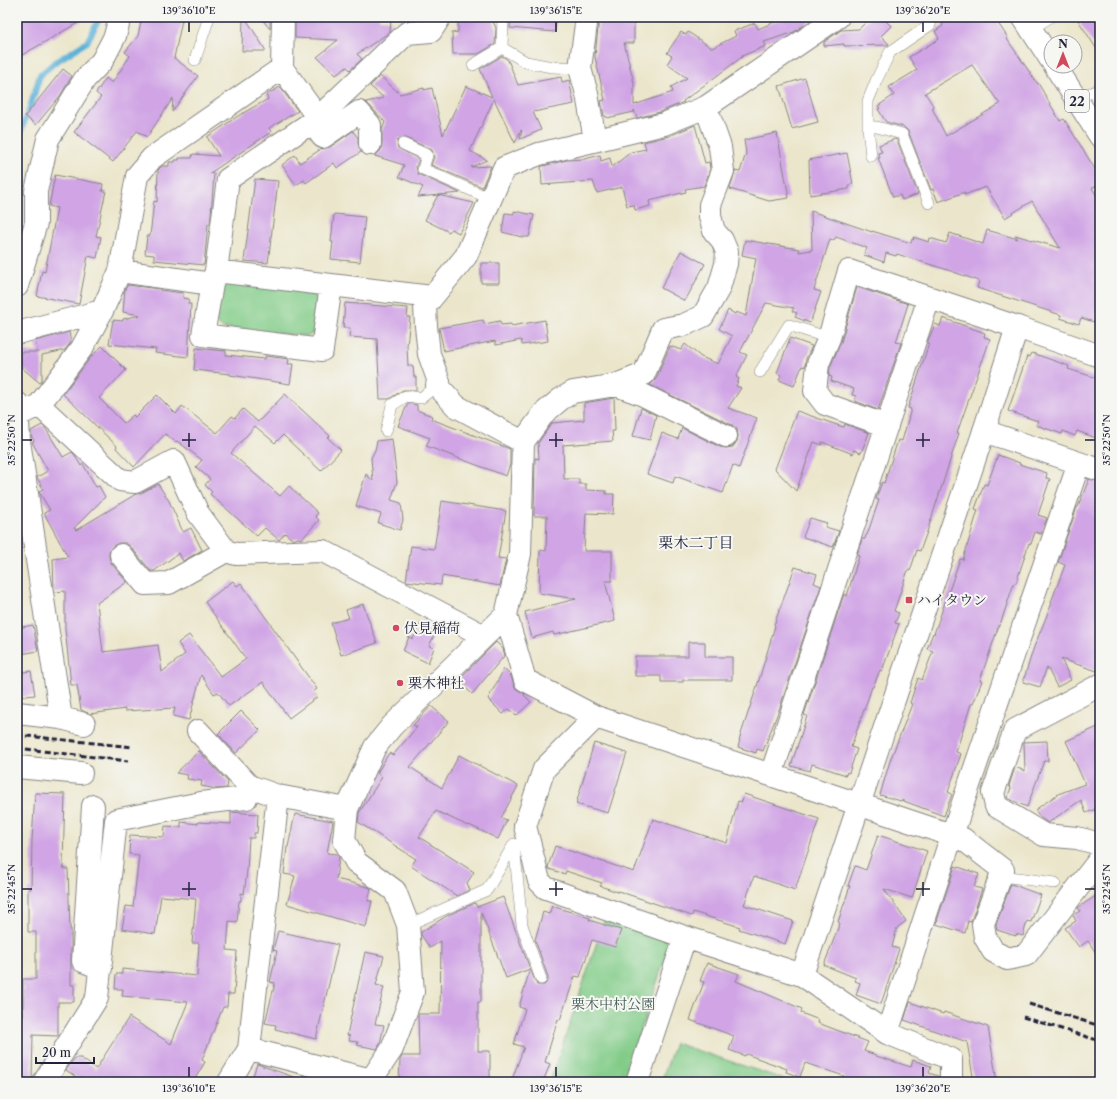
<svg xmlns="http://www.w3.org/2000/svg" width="1117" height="1099" viewBox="0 0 1117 1099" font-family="'Libre Caslon Text','Noto Serif JP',serif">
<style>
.green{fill:#82cc88;stroke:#527762}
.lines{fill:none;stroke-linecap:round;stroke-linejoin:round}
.stream{stroke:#5ab0d7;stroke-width:6}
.building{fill:#d0a4e5;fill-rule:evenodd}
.lane-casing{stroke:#868483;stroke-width:12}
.street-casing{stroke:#868483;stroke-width:24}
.secondary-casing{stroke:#868483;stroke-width:24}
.primary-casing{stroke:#868483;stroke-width:24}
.lane{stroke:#fff;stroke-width:11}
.street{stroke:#fff;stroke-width:22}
.secondary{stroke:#fff;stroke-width:22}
.primary{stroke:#fff;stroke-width:22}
.rail{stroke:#22223b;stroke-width:3;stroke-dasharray:6 3;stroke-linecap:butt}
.ticks{fill:none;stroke:#22223b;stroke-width:1.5}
.poi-dot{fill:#d1495b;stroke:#f6f6f2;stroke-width:1.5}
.labels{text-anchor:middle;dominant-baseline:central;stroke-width:4;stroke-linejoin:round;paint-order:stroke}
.shield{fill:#f6f6f2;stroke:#626272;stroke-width:1}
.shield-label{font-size:13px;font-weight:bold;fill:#22223b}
.poi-label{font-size:14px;fill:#22223b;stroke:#f6f6f2;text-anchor:start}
.park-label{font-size:14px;fill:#445e56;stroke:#f6f6f2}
.neighbourhood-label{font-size:15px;fill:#22223b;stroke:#f6f6f2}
.neatline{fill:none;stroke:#22223b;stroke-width:1.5}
.ticks-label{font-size:10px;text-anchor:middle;fill:#22223b}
</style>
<rect width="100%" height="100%" fill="#f6f6f2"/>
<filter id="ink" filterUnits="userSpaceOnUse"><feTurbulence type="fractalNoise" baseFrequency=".025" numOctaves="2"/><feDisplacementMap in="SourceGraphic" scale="8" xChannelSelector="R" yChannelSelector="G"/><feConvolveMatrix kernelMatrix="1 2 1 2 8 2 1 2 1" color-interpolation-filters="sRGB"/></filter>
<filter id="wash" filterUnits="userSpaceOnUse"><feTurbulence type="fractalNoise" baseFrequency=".012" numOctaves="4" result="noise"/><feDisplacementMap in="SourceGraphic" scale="16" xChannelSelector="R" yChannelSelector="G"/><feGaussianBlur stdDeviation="0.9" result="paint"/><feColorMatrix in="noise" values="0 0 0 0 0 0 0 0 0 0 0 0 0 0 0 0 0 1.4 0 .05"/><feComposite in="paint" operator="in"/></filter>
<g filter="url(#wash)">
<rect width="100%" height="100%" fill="#ebe6cb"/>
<path class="green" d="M228 281 317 292 321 302 316 333 307 336 222 328 214 321 219 289Z
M604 921 669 940V947L623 1082H550Z
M675 1043 792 1082H661Z"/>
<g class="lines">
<path class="stream" d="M17 140 29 111 40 75 54 63 87 42 100 17"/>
</g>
<g id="blocks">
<path class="building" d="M17 17H88L17 58Z
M142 17H178V19L182 20 174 58 198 76 172 112 173 98 147 137 137 131 113 162 74 132 101 97 96 93 106 78 112 83 130 56 125 52 138 36Z
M243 17H245L266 51H242Z
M260 17H270V29Z
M295 17H379V19L391 20 390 32 357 54 362 59 350 70 347 67 336 75 317 57 338 40 295 38Z
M458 17H491L496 28 495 44 478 54H453L452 33 458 32Z
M511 17H556L555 32 510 28Z
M786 17H816L794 32 764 42 766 46 742 56V57L683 101 684 102 660 112 637 118 634 110V112L607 118 606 116H604L601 101 605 100 595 57 599 18H634V43H624L634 83V105L673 92 671 87 687 78 667 64 672 56 667 53 681 32 686 35 688 32 712 48 736 36 734 31 755 23 758 29Z
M871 17H882L891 26 881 36 889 44 888 45 844 46V44L824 46V42L841 30 859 29Z
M954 17H994L1008 38 1007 39 1037 83H1038L1060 121 1064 119 1100 177V184L1092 188 1100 201V303L1094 322 1081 318 1079 324 1060 318 1061 315 977 288 979 281 948 270 897 254 896 256 886 253 884 262 864 255 867 248 836 237 834 240 830 239 814 290 821 292 810 323 795 317 797 313 792 311 794 308 766 303 740 352 747 355 736 377 739 379 736 386 741 388 728 408 757 418 739 468 733 465 723 493 675 476 673 483 647 474 662 433 678 439 682 428 720 447 726 448 733 447 737 441 738 436 737 429 732 425 650 385 656 379 670 346 681 350 685 344 701 357 718 364 732 336 719 329 728 310 735 314 736 312 746 316 756 258 742 255 745 240 799 249V252L812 250 811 211 872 232V231L911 243 912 239 914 240 913 237 929 242 930 238 946 243 950 233 983 244 987 230 1018 239 1015 235 1060 248 1032 201 1005 218 986 187 964 195 965 192 938 202 933 189 931 190 908 131 904 127 886 122 878 109 880 108 878 106 894 95 889 87 917 70 909 57 939 39 935 31 943 26 942 24ZM972 65 1000 104 946 136 932 108 934 107 925 93Z
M1076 17H1100V54Z
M502 56 508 60 518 85 561 77 562 82 569 80 574 104 533 112 541 130 520 139 522 131 521 130 515 143 494 99 470 151 487 160 471 167 491 166 482 187 431 165 434 157 432 150 406 138H399L397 141 398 148 419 159 416 167 418 174 460 193 418 197 423 187 399 177 404 165 375 156 381 150 382 144V130L385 122 366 102 384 98 370 86 380 76 400 94 424 88V90L432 88 443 135 466 86 492 97 480 69Z
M63 69 72 76 60 96 36 125 25 116Z
M805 78 818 122 792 129 779 86Z
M280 87 298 111 269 128 271 132 210 173 214 174 211 215 210 224H208L204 265 154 260V255L145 254 147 236H150L154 201 157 202 158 170 162 166H169V162H175V160H179V158H192L193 154 219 156 207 137 238 116 268 99 266 95Z
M695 125 705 163 709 162 710 169 704 186 685 189 686 192 649 201 650 206 635 210 634 205 627 206 622 187 597 193 593 181 542 185 541 167 543 166 566 160 585 159 600 155 601 161 610 158 612 167 631 152 646 149 644 142 669 136Z
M353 131 358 138V144L361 152 337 168 334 163 306 183 304 180 296 185 282 165 295 155 300 163 321 149 330 147Z
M777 133 789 198 769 201 730 189 735 171 740 172 746 153 744 140Z
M895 139 897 140 918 194 902 200 900 195 893 197 878 158H880L878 153 882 152 879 145Z
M847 153 853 184 849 185V189L810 195 809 160Z
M55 175 103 184 102 191H106L96 236 101 237 97 258 88 256 79 304 37 296 42 271 45 272 57 208 49 206Z
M255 179 278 181 268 263 244 261Z
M438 195 474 203 459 233 451 229 449 232 425 220Z
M514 211 534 215 529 237H522L502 232 505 213 514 214Z
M334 214 365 217 360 262 331 259 333 242H331Z
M681 251 705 264 685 301 661 288Z
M481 263H499V283H481Z
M128 285 160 289V290L183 293V298L189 299 188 304H191L188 357 155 353 156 349 109 344 113 320 123 321V319L140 315 123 312 125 289Z
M857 287 908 304 896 342 901 343 878 410 855 401 856 396 852 395 854 389 831 381 832 377 829 376 830 367 841 342Z
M345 303 408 308 407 317H410L407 346 408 366H413L414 377H416V390H403L389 399H380L377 339 349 337 350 328H343Z
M943 318 985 333 984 337 990 339 957 433H959L927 532 920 551 917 550 910 571 908 570 894 611 899 613 895 623 899 624 882 671 880 670 873 687H872L851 747 857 749 849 773 847 772 846 775 812 764 810 771 791 766 807 716 804 715 844 594 847 596 859 556 857 555 862 539H865L866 535H867L879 500 876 499 882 482 884 483 898 440 902 441 911 409 908 408 929 343H927L935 324 940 326Z
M483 320 484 324 500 321 501 325 511 324V326L545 320 548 341 522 345 521 340 496 345 495 341 444 351 439 328Z
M69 332 71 342 65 350 42 355V380L40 383 21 367V352H38L35 341Z
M790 338 812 346 806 359 805 367 802 366 794 386 779 380 781 375 777 373Z
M102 346 126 370 99 398 124 423 133 415 135 417 157 395 176 414 182 406 217 433 232 416 235 418 243 409 258 422 285 394 330 436 328 438 341 450 321 471 283 435 275 443 255 426 231 453 280 496 289 486 318 513 315 516 319 520 302 539 298 538 293 540 285 533 279 540 265 528 257 536 210 494 212 492 205 485 210 479 196 467 202 460 177 441 176 442 165 434 134 467 116 448 117 446 63 394 90 358Z
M196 348 226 351V355L265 359V356L289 359 288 364H293L290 384 230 375V374L194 370Z
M1032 353 1069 366 1068 369 1100 379V427L1096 438 1077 431 1075 436 1063 431 1062 434 1036 425 1038 421 1008 411 1027 356 1030 357Z
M614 398 615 431H612L613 441 563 445 564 479H579V484H586V490L606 491V494H614L613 514 586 513 584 551H612V581H605L615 621 554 635 553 632 532 638 525 612 576 599 539 593 540 550 546 551 547 516H534L535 458 539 459 538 443 552 423 584 420V403Z
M408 403 417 405V410L432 416 431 419 510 449V464L506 476 426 446 430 438 398 426Z
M641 408 656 415 650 440 633 436Z
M797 411 840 426 844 427 845 424 869 433 861 453 854 450 853 454 822 442V445L814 442 796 491 775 469Z
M42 425 46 429 63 457 72 452 74 454 81 466 83 464 96 487 99 486 105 497 74 528 76 530 136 494 141 493 158 484 169 501 183 532 191 528 202 550 183 561 179 553 154 571H151L131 547 126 543H119L113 546 109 551V557L111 563 127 582 97 603 103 652 158 645 162 672 185 654 178 643 189 635 221 677 246 659 205 602 233 581 237 586 241 583 317 689 313 692 317 697 289 718 263 682 229 706 218 692 214 694 201 675 189 720 173 716 175 708 125 711V709L90 714 81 710 77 685H71L65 628V591L54 592V590L53 559 68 557 44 513 50 510 39 492V491L43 489 37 477 48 471 32 442 34 441 31 436V431Z
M392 439 397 482 391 500 401 503 403 520 400 530 378 523 381 514 356 506 366 474 373 481 371 458 375 450 377 441Z
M998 455 1020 463 1019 464 1047 473 1046 478 1050 479 1038 515 1047 518 1041 534 1035 532 1031 544 1029 543 1016 583H1014L1000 625H999L980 680 982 681 973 704H971L956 752 961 754 948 792 952 794 944 816 901 800V801L880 795 890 761 912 704 910 703 918 678 922 680 933 651 927 649 933 633 934 634 960 559 963 560 978 510 975 509 984 484 987 485Z
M1089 479 1100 482V672L1061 659 1071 680 1057 687 1047 667 1040 687 1023 682 1034 647 1052 603 1051 602 1065 565 1058 562 1077 507H1078Z
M442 501 506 511 498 558 506 559 500 586 442 576 441 585 406 581 411 546 434 549Z
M810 518 827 523 825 527 839 531 833 547 803 537Z
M795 567 817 574 814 583 821 586 780 707 763 751 757 749 756 753 738 747 740 740H739L759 680 775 626 774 625Z
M363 604 377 643 341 655 331 623 349 618 346 610Z
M421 622 437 629 429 646 434 648 428 663 403 651 409 637 413 639Z
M33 625 38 651 21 654 19 643H17V628Z
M496 642 503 649 505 655 472 694 458 680Z
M688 642H705V657H732V680H683V682H661V676H635V656H688Z
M504 669 511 676 515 688 525 694 524 695 531 702 516 716 509 709 503 714 488 699Z
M31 671 35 695 17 697V673Z
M431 706 449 721 410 767 442 788 459 755 518 786 501 818 507 820 498 839 469 825 468 826 436 811 419 837 474 872 467 883 470 890 457 896 411 866 416 859 358 822 359 813 382 777 377 773 389 753 393 755 417 727 413 725Z
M241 711 260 730 236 753 218 734Z
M1100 726V817L1096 809 1086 813 1081 800 1048 823 1041 818 1035 810 1058 794 1085 784 1066 741Z
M1047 741 1048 761H1044L1027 807 1007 798 1011 788 1009 786 1015 767 1025 771 1024 742Z
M594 743 627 753 608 813 576 804Z
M199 751 228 782 227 788 217 789 201 786 202 781 187 779 188 775 176 773Z
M35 793 65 794 63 864 64 869H68L70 929H71V985H74V1002H58V1036L33 1035 32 1079H17V1016H23V979H36V932H28V889H31L32 840Z
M744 794 819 819 795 890 754 876 744 905 793 921 785 944 739 929 740 927 693 912 692 916 618 891V892L600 886 602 883 566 871 565 874 549 869 548 867 555 846 634 872 653 819 727 843 738 801 742 802Z
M231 812 258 814 257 833H254V838H249L247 871 244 894 241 893V901H239L237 922 229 921 227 950 237 951 234 994H228L227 1007H223L202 1060 205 1062 193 1082H83L66 1070 75 1058H81L96 1069 129 1017 171 1044 188 1002 122 996 123 989H115L116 974H122V969L197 976 199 943H192L196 899 161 896 155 934 122 929 126 906 133 907 139 855 129 854 130 835 164 837 165 826 181 827V822L198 824V822L231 824Z
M295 814 333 821 327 853 337 854 339 857 336 879 368 887 371 889 368 901H372L366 927 287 904 295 876 284 874 287 847H288Z
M878 835 927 851 912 898 884 889 906 921 897 928 892 947 899 949 881 1004 856 995 860 983 855 981 856 978 824 965 840 923 838 922 850 886H848L855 866 866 870Z
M955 866 979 874 974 887 982 889 971 922 968 921 965 933 936 924Z
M1011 884 1041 895 1031 922 1027 921 1023 936 1016 934V936L997 930 996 925Z
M1100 893V959L1088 941 1079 947 1065 928 1076 921 1073 915 1080 911 1078 908 1079 907Z
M503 897 530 969 506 978 481 912V1002H478V1051H490V1082H399L400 1060 402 1056H419L418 1014H440L441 941 430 948 421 935V932L448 915 475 903 477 907Z
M552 906 590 918 589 920 621 930 615 947 592 940 580 977 575 976 560 1020 558 1019 545 1062 550 1064 543 1082H511L524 1047 514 1044 525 1009 519 1007 530 969 537 985H544L548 981V977L535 940 543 912 549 914Z
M278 931 338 945 316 1039 275 1029 276 1025 265 1023 275 983 270 982 277 951 273 950Z
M365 952 384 956 376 985 384 987 375 1024 384 1025 380 1044 377 1049 357 1045 358 1042 349 1041 350 1036 347 1035Z
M707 963 739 974 736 981 802 1009 801 1013 819 1020 818 1023 868 1042 864 1051 876 1055V1056L911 1067 913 1060 931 1066 929 1073 938 1076V1082H842L844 1076 805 1063 800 1077 786 1072 787 1069 746 1054 745 1056 729 1050 734 1036 690 1020 704 982 700 981Z
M910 1002 943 1014 944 1012 988 1027 997 1082H974L967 1042 904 1020Z
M257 1064 302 1080V1082H251Z"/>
</g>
</g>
<g filter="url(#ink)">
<use href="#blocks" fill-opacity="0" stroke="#868483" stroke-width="1"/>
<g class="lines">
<g class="lane-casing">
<path id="lane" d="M503 17 502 48 526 62 552 67 580 68
M1031 29 1050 17
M195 60 209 17
M473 65 502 48
M1075 97 1094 92 1100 88
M868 127H877L902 134 929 203
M403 144 427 155 423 169 491 199
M871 156 868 127V101L876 81 890 52 930 25 932 17
M760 372 789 325 829 338
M386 431 392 405 406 396 421 398 437 385
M514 844 522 925 541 979
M1003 870 1010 877 1055 883
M408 925 487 890 514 844"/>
</g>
<g class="street-casing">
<path id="street" d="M587 17 580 68 587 94 595 140
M838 17 706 107 664 124 539 154 504 168 466 256 425 306 426 326 429 354 439 382 437 385 456 406 523 442 520 554 506 615 525 680 596 717 771 775 929 298
M282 68 318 118
M312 123 323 137 359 112 370 125V144
M120 271 212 284
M216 271 331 285
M17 286 36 223V191L48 139 85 79 102 61 115 36 120 17
M432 297 331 285 322 350 203 335 212 284 216 271 228 179 318 118 407 33 431 31 440 17
M17 333 102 311
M616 385 644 374 663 329 684 325 703 316 719 288 726 264 727 252 722 240 714 231 710 216V205L723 171 720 147 706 107
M17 403 19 441 61 718 17 713
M39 405 120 480 135 482 174 461 198 513 226 551 236 554 323 551 484 636
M18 415 39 405 82 348 102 311 120 271 137 176 152 158 282 68 283 17
M887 426 825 404 815 391 818 364 829 338 849 271 1017 327
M984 431 1100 470
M523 442 544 413 561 399 573 392 616 385 641 394 726 436
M121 555 145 584 169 583 226 551
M1100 685 1015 730 993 793 996 806 1044 835 1077 838 1100 844
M596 717 544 769 525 826 539 881 546 888 685 937 802 975 887 1033 951 1059V1077L950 1082
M61 718 84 724
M198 731 249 786
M17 767 81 773
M771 775 963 839 1003 870 983 924 985 937 993 951 1007 959 1026 955 1100 859
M93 806 83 961 101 968
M887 1033 952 835 1079 463
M249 1049 371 1080 374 1082
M371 1080 392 1049 413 992 408 925 395 891 356 862 344 840 347 809 375 747 392 726 506 615
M44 1082 97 998 116 820 201 803 246 798 249 786 278 796 347 809
M229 1082 249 1049 278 796
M637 1082 685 937"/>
</g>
<g class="secondary-casing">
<path id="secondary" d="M802 975 984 431 1017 327 1100 356"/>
</g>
<g class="primary-casing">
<path id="primary" d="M1023 17 1051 60
M1055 66 1100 136"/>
</g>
<use href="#lane" class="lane"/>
<use href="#street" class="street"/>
<use href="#secondary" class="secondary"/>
<use href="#primary" class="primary"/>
<path class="rail" d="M17 735 133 747
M17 748 128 761
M1029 1004 1100 1026
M1023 1017 1100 1041"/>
</g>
</g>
<path class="ticks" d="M189 22V32M556 22V32M923 22V32M189 433V447M556 433V447M923 433V447M22 440H32M182 440H196M549 440H563M916 440H930M1085 440H1095M189 882V896M556 882V896M923 882V896M22 889H32M182 889H196M549 889H563M916 889H930M1085 889H1095M189 1067V1077M556 1067V1077M923 1067V1077"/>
<g class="poi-dot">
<rect x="905" y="596" width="8" height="8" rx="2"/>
<circle cx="396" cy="628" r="4"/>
<circle cx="400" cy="683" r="4"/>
</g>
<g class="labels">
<rect class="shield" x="1065" y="90" width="24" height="22" rx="3"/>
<g class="shield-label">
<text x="1077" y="101">22</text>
</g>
<g class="poi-label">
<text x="917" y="600">ハイタウン</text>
<text x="404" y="628">伏見稲荷</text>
<text x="408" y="683">栗木神社</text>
</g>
<g class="park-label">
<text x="613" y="1004">栗木中村公園</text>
</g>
<g class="neighbourhood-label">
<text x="696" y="542">栗木二丁目</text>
</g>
</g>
<rect width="1117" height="1099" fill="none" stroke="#f6f6f2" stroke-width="44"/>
<g transform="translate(1063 54)"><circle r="19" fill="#f6f6f2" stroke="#a1a1a9"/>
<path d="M0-3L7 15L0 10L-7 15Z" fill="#d1495b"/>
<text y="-6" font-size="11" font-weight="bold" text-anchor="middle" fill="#22223b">N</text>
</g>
<path d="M36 1057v6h58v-6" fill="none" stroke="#22223b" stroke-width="2"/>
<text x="42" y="1057" font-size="12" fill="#22223b" stroke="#f6f6f2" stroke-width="3" paint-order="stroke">20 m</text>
<rect x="22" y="22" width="1073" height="1055" class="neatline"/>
<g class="ticks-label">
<text x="189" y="14">139°36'10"E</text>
<text x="556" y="14">139°36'15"E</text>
<text x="923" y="14">139°36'20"E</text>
<text transform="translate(11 440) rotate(-90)" y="4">35°22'50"N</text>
<text transform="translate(1106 440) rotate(-90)" y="4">35°22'50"N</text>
<text transform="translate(11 889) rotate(-90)" y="4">35°22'45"N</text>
<text transform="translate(1106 889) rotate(-90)" y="4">35°22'45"N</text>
<text x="189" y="1092">139°36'10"E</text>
<text x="556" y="1092">139°36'15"E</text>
<text x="923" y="1092">139°36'20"E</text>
</g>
</svg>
